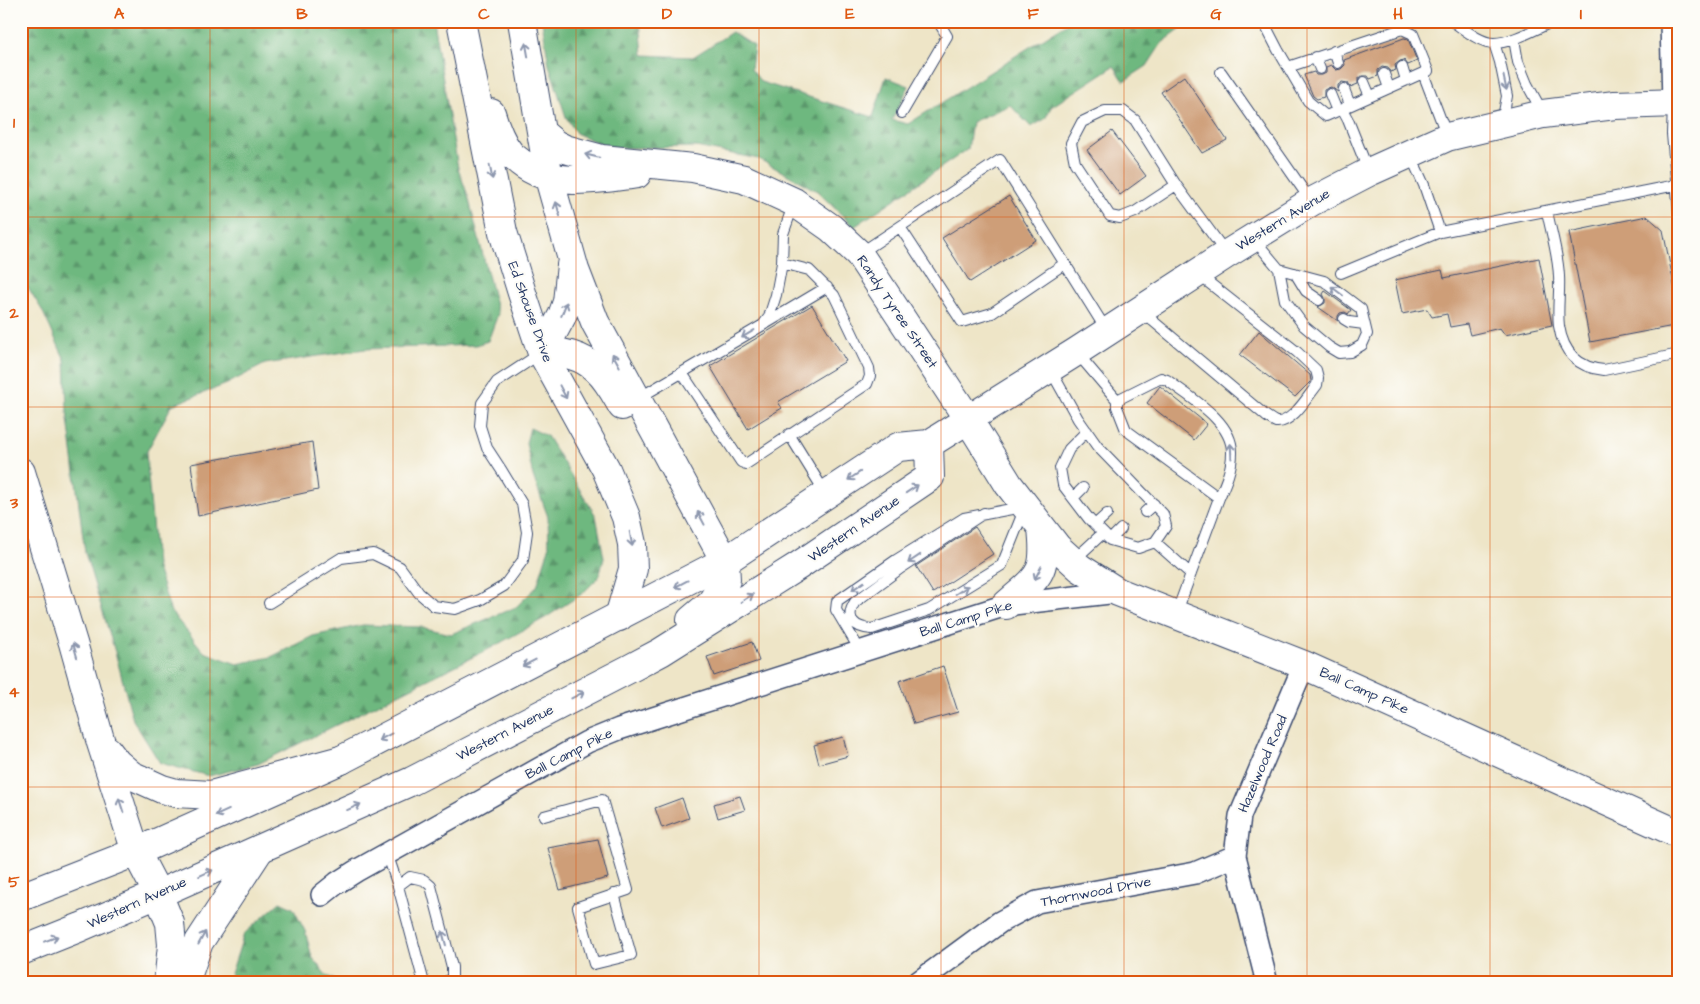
<svg xmlns="http://www.w3.org/2000/svg" width="1700" height="1004" viewBox="0 0 1700 1004" font-family="'Architects Daughter',sans-serif">
<style>
.forest{fill:url(#forest-firs);stroke:#44746e}
.building{fill:#ce9e78}
.lines{fill:none;stroke-linecap:round;stroke-linejoin:round}
.lane-casing{stroke:#3b4a6e;stroke-width:12}
.street-casing{stroke:#3b4a6e;stroke-width:24}
.secondary-casing{stroke:#3b4a6e;stroke-width:30}
.primary-casing{stroke:#3b4a6e;stroke-width:30}
.highway-casing{stroke:#3b4a6e;stroke-width:30}
.lane{stroke:#fff;stroke-width:10}
.street{stroke:#fff;stroke-width:21}
.secondary{stroke:#fff;stroke-width:28}
.primary{stroke:#fff;stroke-width:28}
.highway{stroke:#fff;stroke-width:28}
.oneway{stroke:#8d97ae}
.grid{fill:none;stroke:#de5710;stroke-width:1;stroke-opacity:0.55}
.labels{text-anchor:middle;dominant-baseline:central;stroke-width:4.5;stroke-linejoin:round;paint-order:stroke}
.street-label{font-size:14px;fill:#1b2f5e;stroke:#fdfcf7}
.neatline{fill:none;stroke:#de5710;stroke-width:2}
.grid-label{font-size:16px;text-anchor:middle;font-weight:bold;fill:#de5710}
</style>
<defs>
<pattern id="forest-firs" width="22" height="20" patternUnits="userSpaceOnUse" patternTransform="scale(1.25)"><rect width="22" height="20" fill="#6eb87f"/><path d="M5 1l3.5 6h-7zM16 11l3.5 6h-7z" fill="#5a966b"/></pattern>
</defs>
<rect width="100%" height="100%" fill="#fdfcf7"/>
<filter id="ink" filterUnits="userSpaceOnUse"><feTurbulence type="fractalNoise" baseFrequency=".02" numOctaves="2"/><feDisplacementMap in="SourceGraphic" scale="10" xChannelSelector="R" yChannelSelector="G"/><feConvolveMatrix kernelMatrix="1 2 1 2 8 2 1 2 1" color-interpolation-filters="sRGB"/></filter>
<filter id="wash" filterUnits="userSpaceOnUse"><feTurbulence type="fractalNoise" baseFrequency=".0096" numOctaves="4" result="noise"/><feDisplacementMap in="SourceGraphic" scale="20" xChannelSelector="R" yChannelSelector="G"/><feGaussianBlur stdDeviation="1.12" result="paint"/><feColorMatrix in="noise" values="0 0 0 0 0 0 0 0 0 0 0 0 0 0 0 0 0 1.4 0 .05"/><feComposite in="paint" operator="in"/></filter>
<g filter="url(#wash)">
<rect width="100%" height="100%" fill="#eee5c7"/>
<path class="forest" d="M21 21H433L458 168 468 196 498 314 488 341 476 345 365 349 265 364 227 384 172 405 146 453 156 565 171 612 204 652 237 664 271 657 313 636 363 625 421 627 451 634 516 607 537 586 549 548 548 517 533 476 526 443 530 428 547 436 596 516 604 558 599 577 583 593 545 618 491 648 258 764 209 776 160 763 133 720 115 652 85 553 67 411 65 360 42 310 21 276Z
M542 21H640L643 55 693 57 732 32 754 46 751 69 761 82 873 117 886 77 909 86 892 120 908 124 1071 21H1192L1162 43 1147 66 1124 81 1114 66 1051 107 1045 119 1031 127 1010 105 972 122 968 149 854 227 817 191 759 159 696 147 619 148 598 143 576 133 566 117 549 65Z
M280 902 293 908 305 931 312 957 326 975 338 982 364 983H228L244 934Z"/>
<g id="blocks">
<path class="building" d="M1404 38 1408 39 1417 61 1408 65 1404 60 1400 61 1395 65 1396 70 1390 72 1388 68 1382 67 1378 70V76L1370 79 1368 76H1362L1358 78V84L1350 87 1348 83 1342 82 1338 85V92L1331 87 1328 88 1324 90V97L1317 99 1313 96 1304 75 1314 72 1316 75H1322L1326 73V67L1331 65 1336 70 1341 69 1345 65 1344 60Z
M1184 76 1227 140 1202 153 1161 92Z
M1112 131 1146 176 1120 195 1087 150Z
M1009 196 1036 240 970 282 942 238Z
M1647 216 1663 230 1679 310V325L1590 342 1569 232Z
M1539 258 1552 325 1505 335 1500 328 1470 335 1467 324 1450 327 1447 314 1432 317 1427 309 1402 314 1395 280 1442 270 1444 278Z
M1325 291 1351 310 1348 314 1345 312 1340 313 1338 316V321L1318 307 1325 303V298L1323 294Z
M812 305 846 361 778 402 782 408 748 429 710 366Z
M1259 331 1310 375 1311 381 1295 397 1240 355Z
M1160 386 1207 424 1194 440 1147 403Z
M312 442 318 490 198 516 191 464Z
M975 527 993 554 933 593 916 566Z
M752 642 759 661 714 676 707 657Z
M943 666 958 712 914 724 899 681Z
M843 737 848 756 819 764 814 745Z
M740 796 745 810 718 818 714 804Z
M682 798 689 818 662 828 655 808Z
M598 839 608 878 560 890 548 848Z"/>
</g>
</g>
<g filter="url(#ink)">
<use href="#blocks" fill-opacity="0" stroke="#3b4a6e" stroke-width="1"/>
<g class="lines">
<g class="lane-casing">
<path id="lane" d="M1263 21 1278 50 1308 101 1326 116 1342 109
M1452 21C1464 29 1480 43 1494 43 1512 43 1537 28 1554 21
M1514 39 1518 62 1527 84 1543 113
M1494 43 1500 62 1507 96 1502 123
M1334 51 1338 63
M1315 57 1320 69
M1288 67 1402 29 1413 34 1428 71 1423 73
M1402 67 1406 80
M1221 72 1311 201
M1384 74 1389 88
M1364 82 1370 96
M1344 89 1350 105
M1330 94 1337 111
M1673 104 1672 134 1679 213
M902 113 947 36 938 21
M1410 154 1424 185 1440 232
M1368 170 1348 120 1342 109 1423 73 1447 136
M1176 185 1135 212 1120 218 1110 216 1075 163 1071 143 1082 122 1105 111H1123L1135 120 1176 185 1226 253
M1547 211C1551 232 1558 254 1559 276 1560 292 1557 310 1559 326 1563 352 1578 368 1604 370L1679 354
M900 227 962 322 992 313 1064 264
M1253 238 1279 269 1285 300 1304 326 1329 347 1339 353 1350 352 1362 345 1367 334 1361 309 1324 281 1279 269
M859 254 1000 160 1107 331
M1295 273 1306 291 1319 300
M1341 273 1440 232 1676 185
M1141 311 1266 416C1269 418 1273 421 1276 422 1292 424 1308 396 1317 385L1318 378 1316 370 1297 352 1199 275
M1344 319 1349 322 1364 324
M765 324 827 287
M1077 353 1117 400V407L1126 430 1219 498 1176 614
M1050 369 1078 419 1097 446 1163 514 1166 526 1155 542 1191 574
M682 373 741 462 746 464 867 384 870 376 869 368 834 295 809 270 782 263
M637 399 763 325 769 317 776 295 782 263 783 234 794 203
M1117 400 1161 378 1167 380C1189 397 1233 421 1232 453 1232 469 1225 484 1219 498
M1087 431 1069 449 1060 468 1063 485 1089 519 1110 540 1138 548 1155 542
M789 434 826 494
M1073 498 1083 488
M1145 512 1154 504
M984 513 901 568 855 602C844 619 855 628 872 629L929 610 1002 565 1024 510
M1095 525 1107 514
M1110 540 1121 529
M1074 560 1103 533
M269 603 341 558 373 554 400 567 419 593 434 606 455 609 480 600 504 586 523 560 527 532 522 504 502 471 487 448 480 426 482 403 497 382 541 353
M861 652 836 610 837 601 896 560 964 518 1022 507
M544 816 602 800 628 890 578 907 594 964 631 955 614 894
M387 853 398 886 424 983
M398 886 410 877 424 880 431 886 452 967V978L445 983"/>
</g>
<g class="street-casing">
<path id="street" d="M1671 21 1673 103
M322 895 337 883 356 871 587 742 619 729 1006 605 1118 592
M917 983 1000 922 1037 902 1195 873 1235 856
M1267 983 1235 856 1240 816 1304 665"/>
</g>
<g class="secondary-casing">
<path id="secondary" d="M461 21 503 232 522 293 542 353 606 469 626 517 632 544 633 569 619 617
M522 21 549 178 575 270 595 322 725 561
M491 113C495 126 500 141 509 152 511 156 517 159 520 162 554 189 598 179 637 174
M542 133 555 144 565 149 602 159 693 168 744 179 794 202 831 228 859 254 968 419 1009 485 1057 547 1080 568 1118 592 1304 665 1679 834
M542 353C560 350 583 356 597 370 608 380 615 394 622 406
M542 353 562 316 567 302 571 265
M1006 605C1040 575 1047 575 1042 528"/>
</g>
<g class="primary-casing">
<path id="primary" d="M691 620 711 603 726 580 725 561
M21 897 136 852 341 760 725 561 898 447 929 444 1076 352 1227 254 1311 202 1369 172 1447 137 1543 114 1615 105 1679 103
M21 951 81 927 158 894 412 781 629 669 661 652 798 566 930 477 929 444"/>
</g>
<g class="highway-casing">
<path id="highway" d="M21 472 73 643 101 743 136 852 158 894 170 923 172 945 168 983
M107 750 117 763 131 775 162 789 176 793 211 795 341 760
M185 983 199 942 260 849"/>
</g>
<use href="#lane" class="lane"/>
<use href="#street" class="street"/>
<use href="#secondary" class="secondary"/>
<use href="#primary" class="primary"/>
<use href="#highway" class="highway"/>
</g>
<defs><path id="oneway-shaft" d="M-6 0H5M1.5-3L5.5 0L1.5 3" fill="none" stroke-width="1.6" stroke-linecap="round" stroke-linejoin="round" transform="scale(1.25)"/></defs>
<g class="oneway">
<use href="#oneway-shaft" transform="translate(527 50) rotate(-100)"/>
<use href="#oneway-shaft" transform="translate(1505 83) rotate(78)"/>
<use href="#oneway-shaft" transform="translate(592 156) rotate(-166)"/>
<use href="#oneway-shaft" transform="translate(491 172) rotate(79)"/>
<use href="#oneway-shaft" transform="translate(558 209) rotate(-106)"/>
<use href="#oneway-shaft" transform="translate(1337 291) rotate(-143)"/>
<use href="#oneway-shaft" transform="translate(564 309) rotate(-69)"/>
<use href="#oneway-shaft" transform="translate(748 334) rotate(149)"/>
<use href="#oneway-shaft" transform="translate(616 360) rotate(-119)"/>
<use href="#oneway-shaft" transform="translate(563 392) rotate(62)"/>
<use href="#oneway-shaft" transform="translate(1231 451) rotate(-93)"/>
<use href="#oneway-shaft" transform="translate(854 476) rotate(146)"/>
<use href="#oneway-shaft" transform="translate(912 489) rotate(-34)"/>
<use href="#oneway-shaft" transform="translate(701 518) rotate(-118)"/>
<use href="#oneway-shaft" transform="translate(631 539) rotate(80)"/>
<use href="#oneway-shaft" transform="translate(914 559) rotate(146)"/>
<use href="#oneway-shaft" transform="translate(1038 573) rotate(117)"/>
<use href="#oneway-shaft" transform="translate(681 584) rotate(152)"/>
<use href="#oneway-shaft" transform="translate(858 586) rotate(145)"/>
<use href="#oneway-shaft" transform="translate(962 590) rotate(-32)"/>
<use href="#oneway-shaft" transform="translate(747 598) rotate(-32)"/>
<use href="#oneway-shaft" transform="translate(75 650) rotate(-106)"/>
<use href="#oneway-shaft" transform="translate(529 663) rotate(153)"/>
<use href="#oneway-shaft" transform="translate(578 695) rotate(-27)"/>
<use href="#oneway-shaft" transform="translate(385 737) rotate(152)"/>
<use href="#oneway-shaft" transform="translate(121 805) rotate(-108)"/>
<use href="#oneway-shaft" transform="translate(354 807) rotate(-24)"/>
<use href="#oneway-shaft" transform="translate(222 813) rotate(156)"/>
<use href="#oneway-shaft" transform="translate(206 873) rotate(-24)"/>
<use href="#oneway-shaft" transform="translate(202 938) rotate(-61)"/>
<use href="#oneway-shaft" transform="translate(444 938) rotate(-105)"/>
<use href="#oneway-shaft" transform="translate(51 939) rotate(-21)"/>
</g>
</g>
<path class="grid" d="M210 21V983M393 21V983M576 21V983M759 21V983M941 21V983M1124 21V983M1307 21V983M1490 21V983M21 217H1679M21 407H1679M21 597H1679M21 787H1679"/>
<g class="labels">
<g class="street-label">
<text transform="translate(1283 220) rotate(-31)">Western Avenue</text>
<text transform="translate(530 312) rotate(70)">Ed Shouse Drive</text>
<text transform="translate(897 312) rotate(56)">Randy Tyree Street</text>
<text transform="translate(854 529) rotate(-34)">Western Avenue</text>
<text transform="translate(966 619) rotate(-17)">Ball Camp Pike</text>
<text transform="translate(1364 691) rotate(24)">Ball Camp Pike</text>
<text transform="translate(505 733) rotate(-27)">Western Avenue</text>
<text transform="translate(569 754) rotate(-27)">Ball Camp Pike</text>
<text transform="translate(1263 764) rotate(-67)">Hazelwood Road</text>
<text transform="translate(1096 892) rotate(-11)">Thornwood Drive</text>
<text transform="translate(137 903) rotate(-24)">Western Avenue</text>
</g>
</g>
<rect width="1700" height="1004" fill="none" stroke="#fdfcf7" stroke-width="55"/>
<rect x="28" y="28" width="1644" height="948" class="neatline"/>
<g class="grid-label">
<text x="119" y="19">A</text>
<text x="302" y="19">B</text>
<text x="484" y="19">C</text>
<text x="667" y="19">D</text>
<text x="850" y="19">E</text>
<text x="1033" y="19">F</text>
<text x="1216" y="19">G</text>
<text x="1398" y="19">H</text>
<text x="1581" y="19">I</text>
<text x="14" y="128">1</text>
<text x="14" y="318">2</text>
<text x="14" y="508">3</text>
<text x="14" y="697">4</text>
<text x="14" y="887">5</text>
</g>
</svg>
